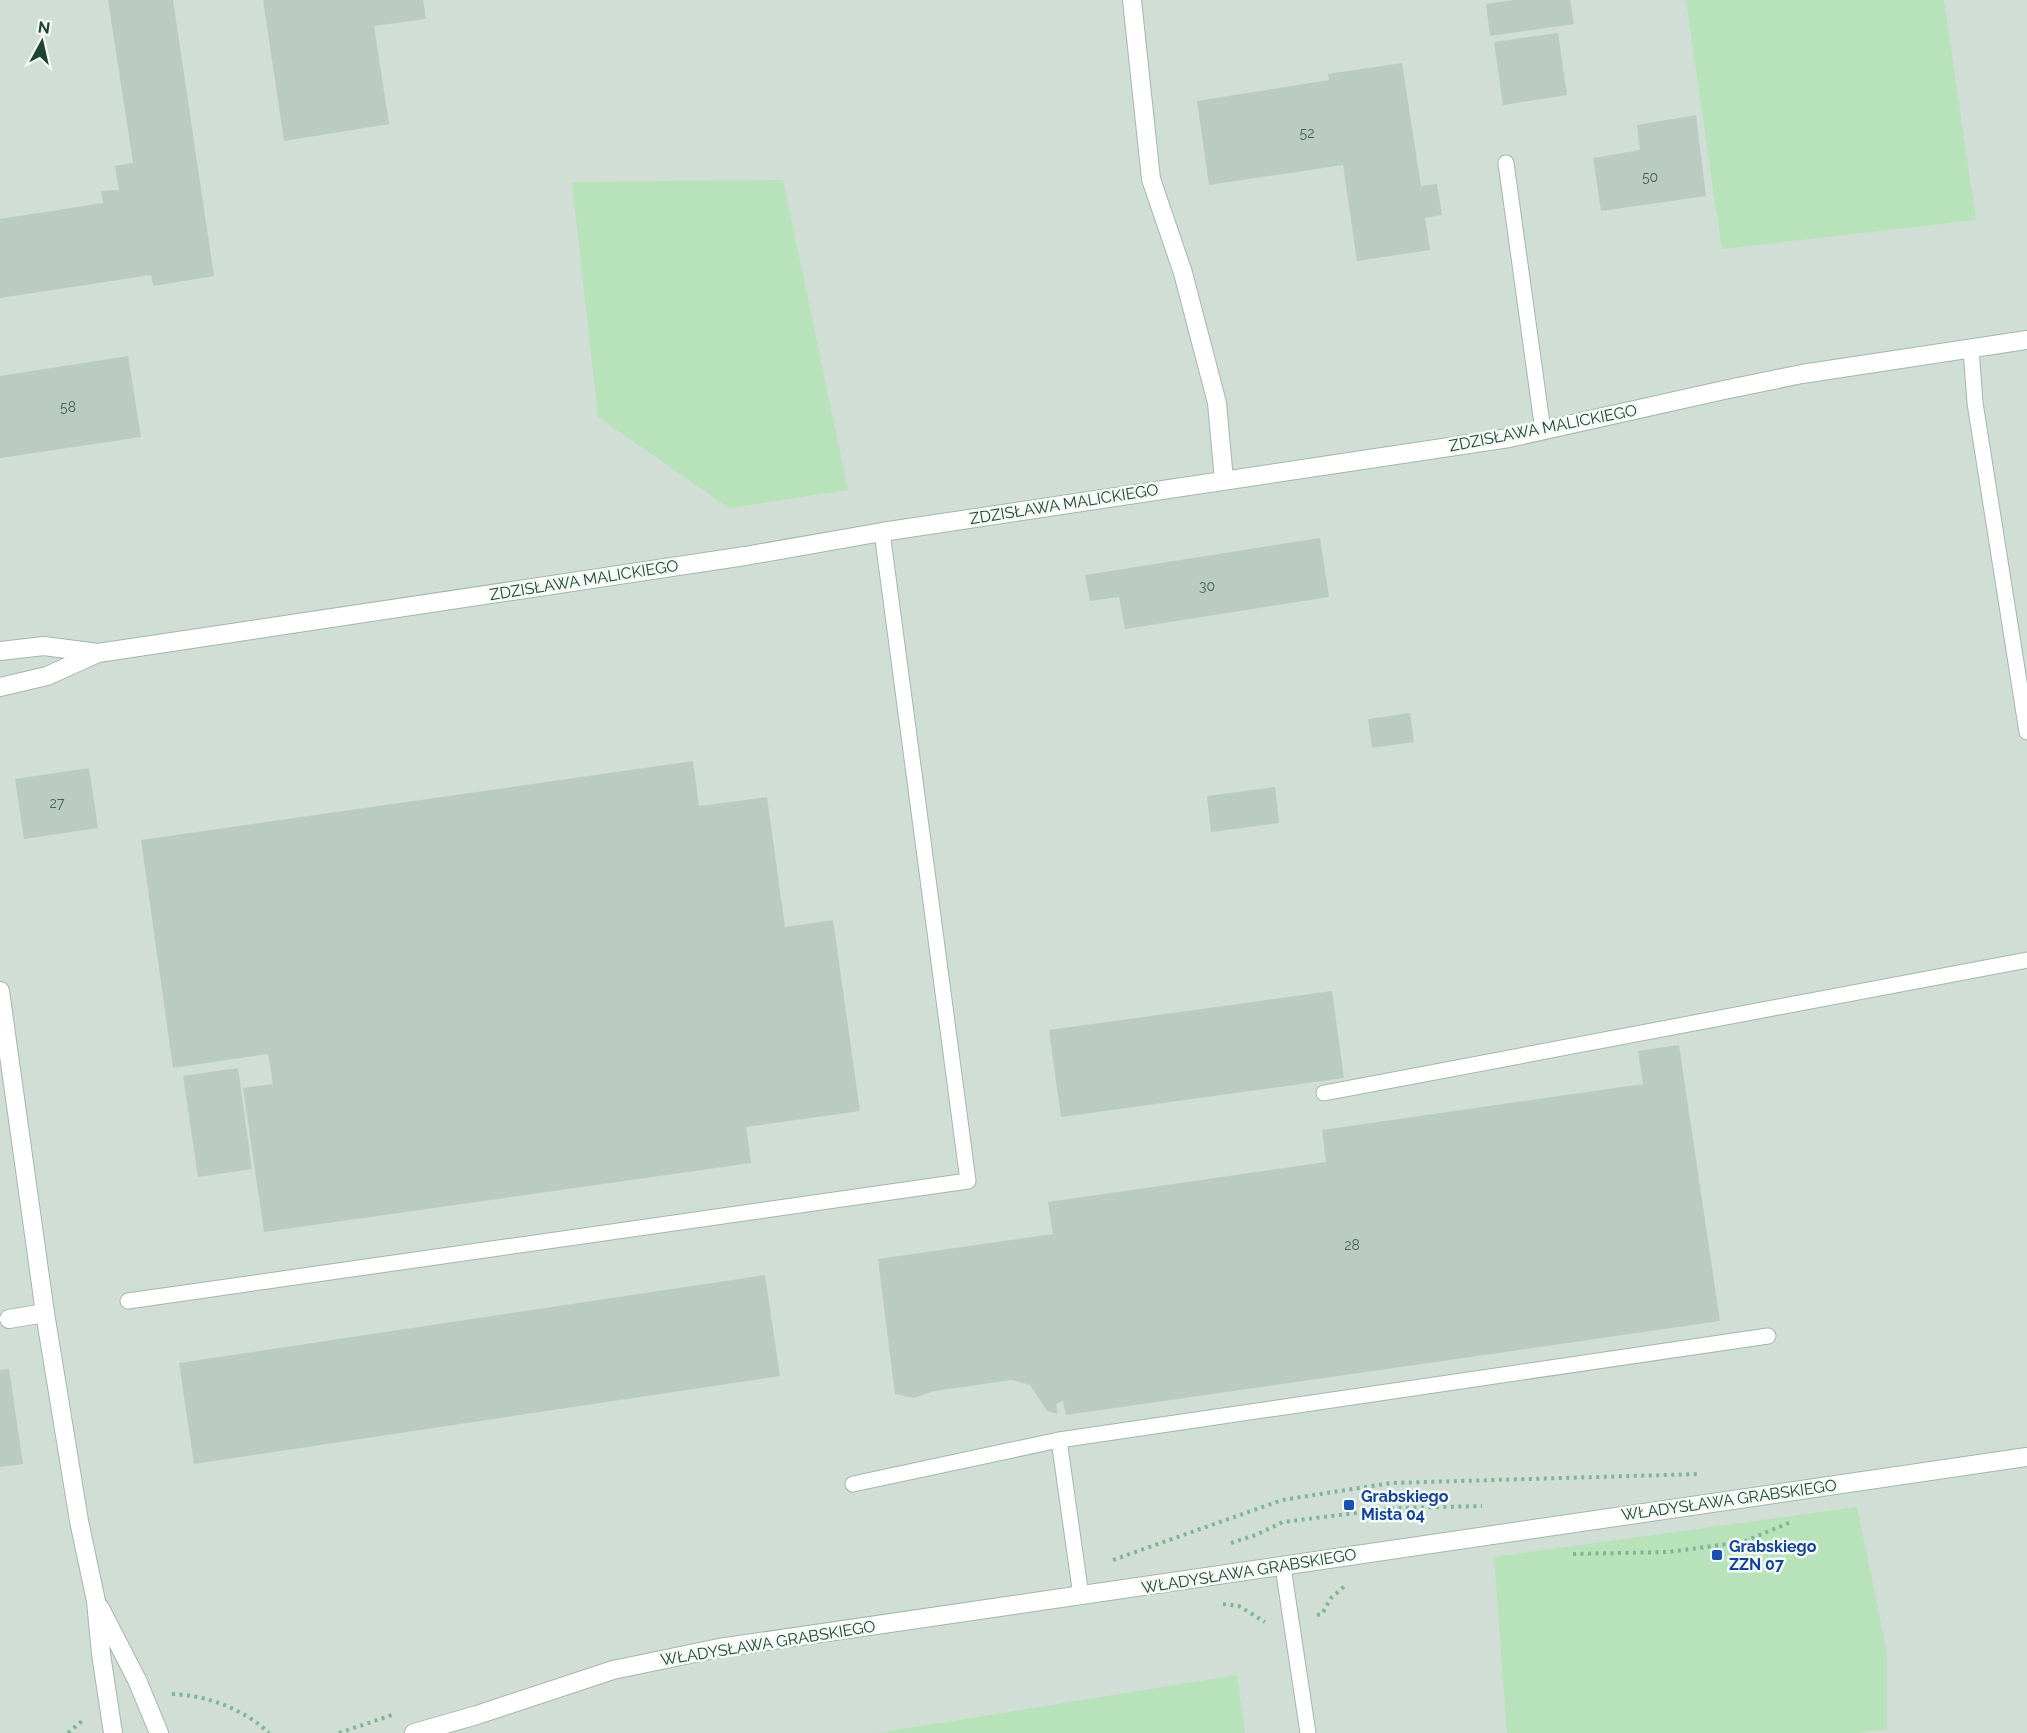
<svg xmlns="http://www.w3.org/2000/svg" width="2027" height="1733" viewBox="0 0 2027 1733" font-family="Raleway,sans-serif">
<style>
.built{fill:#d0ded5}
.green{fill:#b8e2ba}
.building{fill:#baccc1}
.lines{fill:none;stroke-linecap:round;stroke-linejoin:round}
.service-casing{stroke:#a4b7ac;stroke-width:17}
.minor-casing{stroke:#a4b7ac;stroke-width:20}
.tertiary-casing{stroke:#a4b7ac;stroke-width:20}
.path{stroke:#7fb698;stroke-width:4;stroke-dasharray:3 4.5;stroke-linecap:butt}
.service{stroke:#fff;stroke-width:15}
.minor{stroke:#fff;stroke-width:18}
.tertiary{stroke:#fff;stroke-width:18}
.transit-dot{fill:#1a4fb4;stroke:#f3faf5;stroke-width:2}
.labels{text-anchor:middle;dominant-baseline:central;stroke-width:5;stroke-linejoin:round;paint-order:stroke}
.number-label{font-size:14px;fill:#466455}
.street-label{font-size:16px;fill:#1f4231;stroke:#f3faf5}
.transit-label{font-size:16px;font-weight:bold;fill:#164399;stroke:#f3faf5;text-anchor:start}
</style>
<rect width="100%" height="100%" fill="#e2eee6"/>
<path class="built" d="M0 0H2027V1733H0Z"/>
<path class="green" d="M1686 0H1944L1976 220 1722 249Z
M783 180 848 490 729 508 598 417 572 182Z
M1857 1507 1887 1652V1729L1857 1733H1507L1494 1557Z
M1237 1675 1245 1733H878Z"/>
<path class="building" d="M108 0H173L214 276 153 286 151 275 0 298V219L103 203 101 191 119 190 115 166 133 163Z
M263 0H423L426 19 374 26 389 124 284 141Z
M1513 0H1570L1574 24 1490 36 1486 4Z
M1558 33 1567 95 1503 105 1494 42Z
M1402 63 1421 186 1437 184 1442 215 1425 218 1430 250 1357 261 1343 165 1209 185 1197 101 1329 80 1328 74Z
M1696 115 1706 196 1601 211 1593 158 1640 150 1637 125Z
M128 356 141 437 0 458V376Z
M1320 538 1329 597 1125 629 1119 597 1090 601 1085 575Z
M1410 713 1414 742 1372 748 1368 719Z
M693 761 699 806 767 797 785 927 833 920 860 1111 746 1127 751 1163 264 1232 243 1088 273 1084 268 1054 173 1068 141 840Z
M89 768 98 828 24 839 15 779Z
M1275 787 1279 823 1211 832 1207 796Z
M1332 991 1344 1078 1061 1117 1049 1030Z
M1679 1045 1720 1321 1066 1415 1063 1401 1056 1404 1058 1414 1047 1411 1030 1385 1012 1380 934 1391 914 1398 895 1394 878 1259 1053 1234 1048 1202 1326 1162 1322 1130 1643 1084 1638 1051Z
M238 1068 252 1169 198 1177 183 1076Z
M765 1275 780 1376 194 1464 179 1363Z
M9 1369 23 1464 0 1467V1370Z"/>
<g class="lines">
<g class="service-casing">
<path id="service" d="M1506 163 1543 431
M1971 349 1975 403 2027 732
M1324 1093 2027 960
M128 1301 968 1181 882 532
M853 1484 1059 1440
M1283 1567 1308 1733
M1081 1596 1059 1440 1768 1336"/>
</g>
<g class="minor-casing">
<path id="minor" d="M1132 0 1151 179 1183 273 1217 403 1224 480
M0 651 44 646 98 653 745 556 882 532 1509 438 1724 390 1802 374 2027 340
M0 687 47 676 98 653
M0 991 45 1313 79 1521 96 1601 101 1654 113 1733
M9 1319 45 1313
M100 1608 137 1680 159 1733"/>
</g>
<g class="tertiary-casing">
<path id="tertiary" d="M414 1733 477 1715 613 1670 719 1648 2027 1457"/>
</g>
<path class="path" d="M1231 1543 1256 1535 1283 1522 1397 1508 1482 1506
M1573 1554 1668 1552 1743 1542 1791 1522
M1113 1560 1282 1500 1391 1483 1700 1474
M1223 1604 1239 1606 1265 1622
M1317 1615 1322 1614 1331 1598 1346 1585
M172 1694C206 1695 244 1709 269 1733
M68 1733 83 1720
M339 1733 392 1715"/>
<use href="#service" class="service"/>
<use href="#minor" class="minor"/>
<use href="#tertiary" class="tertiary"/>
</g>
<g class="transit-dot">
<rect x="1343" y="1499" width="12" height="12" rx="3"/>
<rect x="1711" y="1549" width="12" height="12" rx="3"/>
</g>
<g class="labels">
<g class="number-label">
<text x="1307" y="133">52</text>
<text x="1650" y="177">50</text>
<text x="68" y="407">58</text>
<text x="1207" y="586">30</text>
<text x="57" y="803">27</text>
<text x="1352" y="1245">28</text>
</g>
<g class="street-label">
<text transform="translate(1543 428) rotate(-11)">ZDZISŁAWA MALICKIEGO</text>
<text transform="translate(1064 504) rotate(-9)">ZDZISŁAWA MALICKIEGO</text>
<text transform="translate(584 580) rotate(-9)">ZDZISŁAWA MALICKIEGO</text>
<text transform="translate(1729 1500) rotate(-8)">WŁADYSŁAWA GRABSKIEGO</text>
<text transform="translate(1249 1571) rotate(-9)">WŁADYSŁAWA GRABSKIEGO</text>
<text transform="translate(768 1643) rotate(-9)">WŁADYSŁAWA GRABSKIEGO</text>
</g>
<g class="transit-label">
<text x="1361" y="1496">Grabskiego<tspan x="1361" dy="18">Mista 04</tspan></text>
<text x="1729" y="1546">Grabskiego<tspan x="1729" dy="18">ZZN 07</tspan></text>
</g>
</g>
<g transform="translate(42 42) rotate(8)" stroke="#f3faf5" stroke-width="4.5" paint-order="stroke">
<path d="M0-4.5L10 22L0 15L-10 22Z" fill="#1f4231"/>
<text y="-9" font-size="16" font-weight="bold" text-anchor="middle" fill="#1f4231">N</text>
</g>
</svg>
